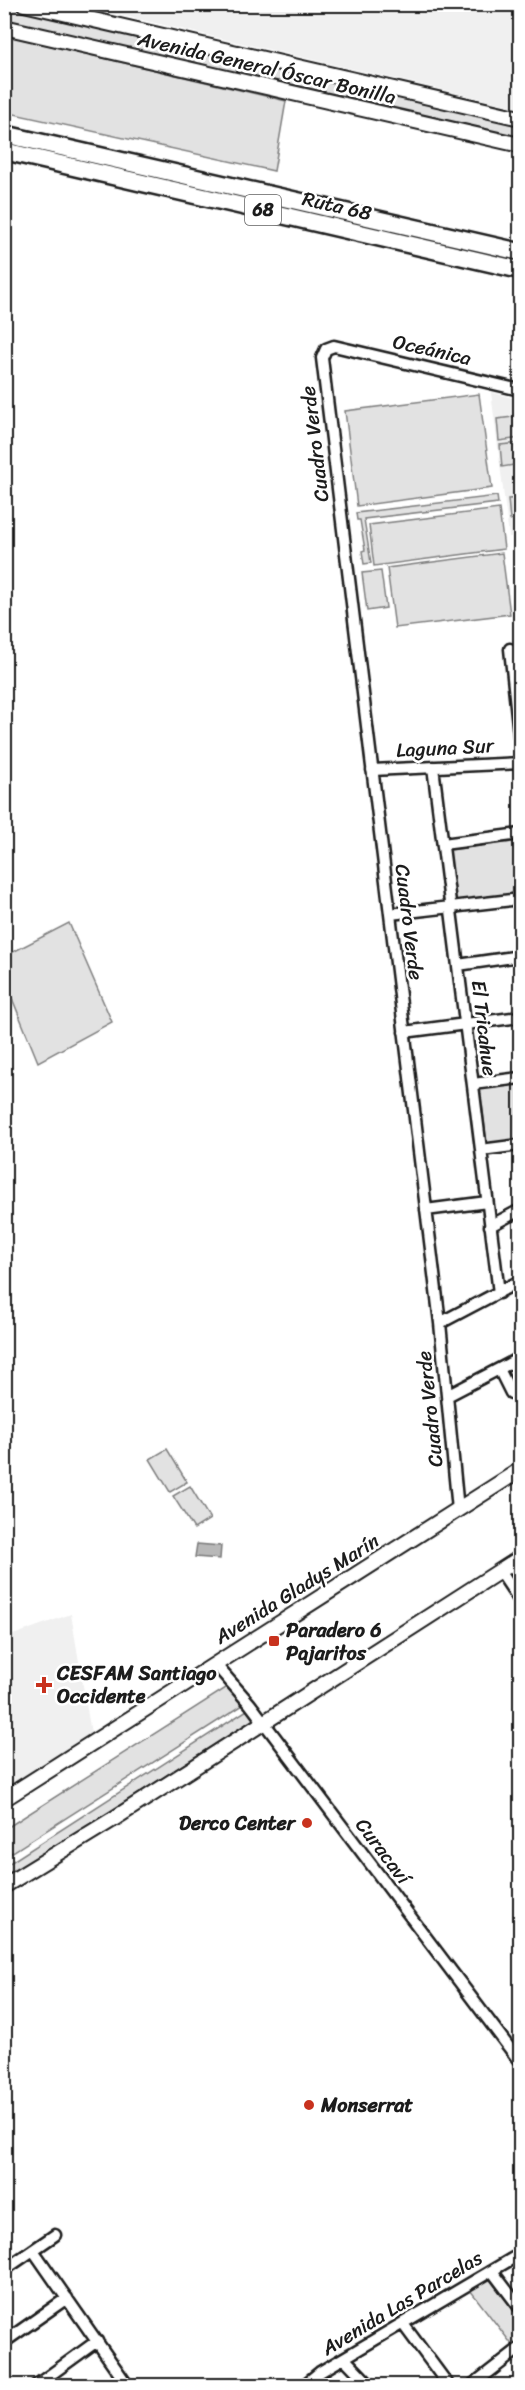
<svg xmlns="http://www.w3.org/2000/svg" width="525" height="2390" viewBox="0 0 525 2390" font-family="Sriracha,sans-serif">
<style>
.built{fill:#f0f0f0}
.green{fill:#e2e2e2;stroke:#7f7f7f;stroke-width:1.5}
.water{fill:#b8b8b8;stroke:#7a7a7a;stroke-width:1.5}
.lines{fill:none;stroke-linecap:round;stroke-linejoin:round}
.minor-casing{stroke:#1c1c1c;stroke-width:15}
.major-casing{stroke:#1c1c1c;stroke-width:18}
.highway-casing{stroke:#1c1c1c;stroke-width:21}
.minor{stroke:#fff;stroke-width:10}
.major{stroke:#fff;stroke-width:14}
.highway{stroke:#fff;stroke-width:16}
.poi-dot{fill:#c8321e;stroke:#fff;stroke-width:2}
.labels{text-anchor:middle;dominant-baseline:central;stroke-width:5;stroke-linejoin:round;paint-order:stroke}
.shield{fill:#fff;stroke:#606060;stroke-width:1.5}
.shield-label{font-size:18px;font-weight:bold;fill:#1c1c1c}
.street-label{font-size:20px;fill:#1c1c1c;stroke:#fff}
.poi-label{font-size:20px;font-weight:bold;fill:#1c1c1c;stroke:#fff;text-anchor:start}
</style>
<rect width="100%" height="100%" fill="#fff"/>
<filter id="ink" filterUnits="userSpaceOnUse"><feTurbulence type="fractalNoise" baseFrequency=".0167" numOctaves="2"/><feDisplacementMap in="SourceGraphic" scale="12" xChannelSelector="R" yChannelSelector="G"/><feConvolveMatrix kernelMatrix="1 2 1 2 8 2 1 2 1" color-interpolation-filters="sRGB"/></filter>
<g filter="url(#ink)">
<path class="built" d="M77 5H520V108Z
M491 392 520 400V536L509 537Z
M71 1614 91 1733 5 1788V1638Z"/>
<path class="green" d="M4 6 520 125V142L5 21Z
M5 35 286 101 274 171 5 112Z
M479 394 492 488 357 506 345 411Z
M520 416V438L499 441 497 419Z
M520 443V464L502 467 500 445Z
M497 496 498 503 364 519 371 563 364 564 362 551 365 550 360 520H357L356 513Z
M520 498V519L510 520 508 499Z
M499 509 504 549 374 566 369 525Z
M502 553 510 614 395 628 387 568Z
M381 571 386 608 367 611 362 573Z
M520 841V894L455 903 448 850Z
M69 923 112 1022 38 1062 5 981V956Z
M520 1083V1141L487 1145 480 1088Z
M167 1449 187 1482 170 1492 150 1459Z
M190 1486 210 1519 194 1529 173 1496Z
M229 1686 243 1705 5 1857V1829Z
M247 1710 254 1719 5 1879V1866Z
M488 2277 520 2319V2340L513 2346 470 2290Z"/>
<path class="water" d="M197 1544 221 1546 220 1559 195 1557Z"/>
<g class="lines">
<g class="minor-casing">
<path id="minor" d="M510 649 520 744
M433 767 499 1293
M372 770 520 763
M443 844 520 834
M390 914 520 899
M458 965 520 956
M404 1032 520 1017
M473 1084 520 1078
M481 1150 520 1145
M426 1210 487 1202
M490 1226 520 1210
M440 1323 520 1281
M499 1369 511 1393 520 1388
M447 1396 520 1358
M458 1510 440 1323 322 358 326 349 334 346 520 390
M500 1571 520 1601
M215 1664 250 1704 520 2062
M33 2250 128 2386
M4 2270 55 2235
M492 2271 520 2308
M403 2324 449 2386
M4 2342 67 2298
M344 2358 371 2386
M35 2386 97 2341
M303 2386 320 2372 520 2254
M471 2386 520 2348"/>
</g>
<g class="major-casing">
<path id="major" d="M24 4 520 118
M4 27 520 145
M4 1799 520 1470
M4 1886 115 1818 520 1558"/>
</g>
<g class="highway-casing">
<path id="highway" d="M4 134 520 252
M4 151 520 270"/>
</g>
<use href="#minor" class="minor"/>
<use href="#major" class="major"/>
<use href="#highway" class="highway"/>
</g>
</g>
<g class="poi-dot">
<rect x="268" y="1635" width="12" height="12" rx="3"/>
<path d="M41 1676h6v6h6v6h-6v6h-6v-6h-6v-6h6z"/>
<circle cx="307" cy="1823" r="6"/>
<circle cx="309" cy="2105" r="6"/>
</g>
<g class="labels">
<rect class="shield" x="245" y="195" width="36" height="30" rx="4.5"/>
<g class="shield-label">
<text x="263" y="210">68</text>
</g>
<g class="street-label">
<text transform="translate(267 68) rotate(13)">Avenida General Óscar Bonilla</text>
<text transform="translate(337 206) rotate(13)">Ruta 68</text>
<text transform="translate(432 350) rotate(13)">Oceánica</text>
<text transform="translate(315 444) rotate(-97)">Cuadro Verde</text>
<text transform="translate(445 748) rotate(-3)">Laguna Sur</text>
<text transform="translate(409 922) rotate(83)">Cuadro Verde</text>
<text transform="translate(484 1028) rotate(83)">El Tricahue</text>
<text transform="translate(430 1409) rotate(-96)">Cuadro Verde</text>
<text transform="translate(297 1589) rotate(-32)">Avenida Gladys Marín</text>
<text transform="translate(383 1851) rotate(53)">Curacaví</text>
<text transform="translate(402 2303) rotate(-31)">Avenida Las Parcelas</text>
</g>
<g class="poi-label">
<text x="286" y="1630">Paradero 6<tspan x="286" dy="23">Pajaritos</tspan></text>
<text x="57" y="1673">CESFAM Santiago<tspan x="57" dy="23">Occidente</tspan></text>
<text x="295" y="1823" text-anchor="end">Derco Center</text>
<text x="321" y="2105">Monserrat</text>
</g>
</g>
<rect width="525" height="2390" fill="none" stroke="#fff" stroke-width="24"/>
<rect x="12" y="12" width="501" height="2366" fill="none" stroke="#1c1c1c" stroke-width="2" filter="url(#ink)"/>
</svg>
